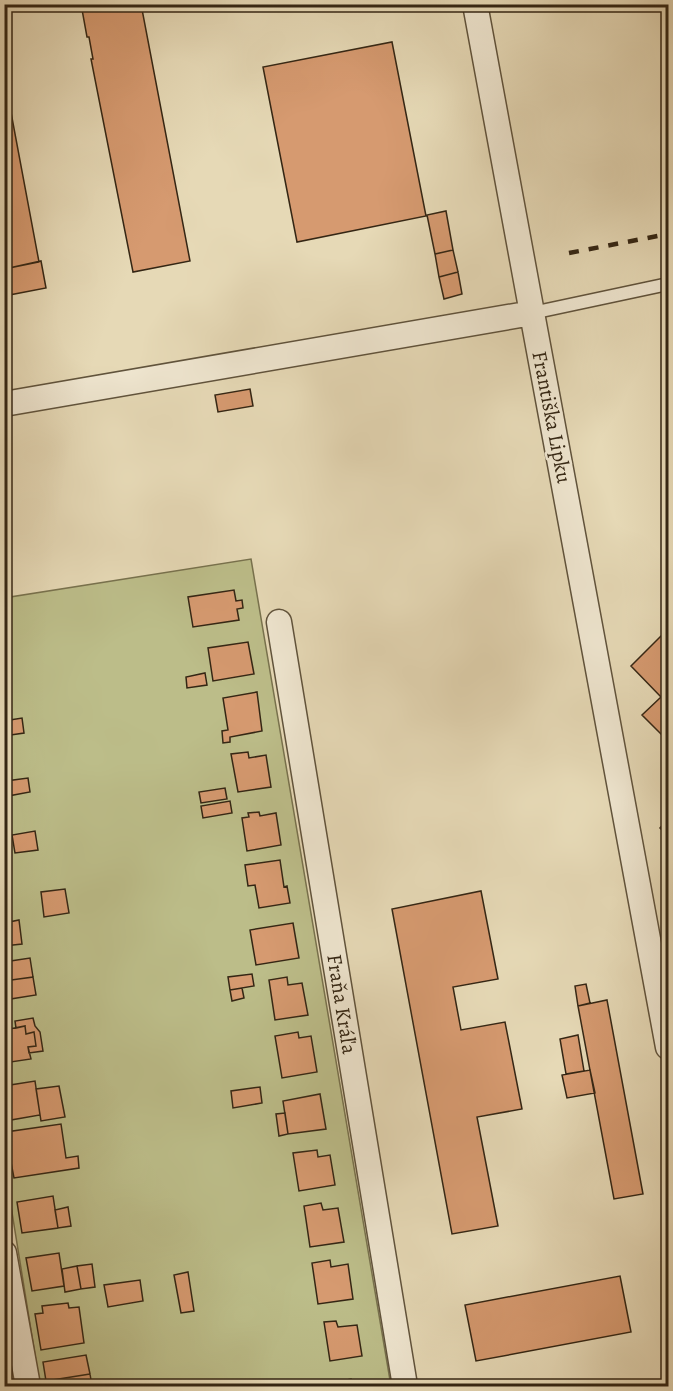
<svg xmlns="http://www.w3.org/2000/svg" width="673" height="1391" viewBox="0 0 673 1391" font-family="Alegreya,serif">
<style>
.green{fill:#bcbd89;stroke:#78724e;stroke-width:1.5}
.building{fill:#d69a70;stroke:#342614;stroke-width:1.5}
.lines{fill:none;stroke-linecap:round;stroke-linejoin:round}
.service-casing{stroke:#60533c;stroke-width:15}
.minor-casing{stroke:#60533c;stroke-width:27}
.service{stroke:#efe6d0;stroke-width:12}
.minor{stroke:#efe6d0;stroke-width:24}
.rail{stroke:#342614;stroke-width:4.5;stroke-dasharray:10 10;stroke-linecap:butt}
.labels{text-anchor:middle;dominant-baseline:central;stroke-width:5;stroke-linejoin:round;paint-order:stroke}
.street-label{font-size:21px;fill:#342614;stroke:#efe6d0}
</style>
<rect width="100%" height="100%" fill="#e6d9b6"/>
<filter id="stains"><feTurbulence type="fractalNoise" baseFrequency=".00333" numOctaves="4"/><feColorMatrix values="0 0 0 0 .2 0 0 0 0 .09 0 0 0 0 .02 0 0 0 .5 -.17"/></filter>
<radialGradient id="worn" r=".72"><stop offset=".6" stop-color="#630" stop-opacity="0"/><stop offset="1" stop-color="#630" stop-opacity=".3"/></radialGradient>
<path class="green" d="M251 559 391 1386H40L5 1169 4 598Z"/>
<path class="building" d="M81 4H141L190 261 133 272 91 59H93L89 37H87Z
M392 42 426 216 297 242 263 67Z
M4 75 39 262 4 269Z
M446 211 453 250 435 254 427 215Z
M453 250 458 272 439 277 435 254Z
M41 261 46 288 4 296V269Z
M458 272 462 294 444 299 439 277Z
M250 389 253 406 218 412 215 395Z
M234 590 236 601 242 600 243 608 237 609 239 620 193 627 188 597Z
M668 629V741L642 715 661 697 631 666Z
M248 642 254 674 213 681 208 648Z
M205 673 207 685 187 688 186 677Z
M257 692 262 731 230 737V742L223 743 222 731 228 730 223 698Z
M22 718 24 733 4 736V721Z
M248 752 249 758 266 755 271 787 238 792 231 754Z
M28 778 30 792 8 796 6 781Z
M225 788 227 799 201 803 199 792Z
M230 801 232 813 203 818 201 806Z
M259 812 260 816 276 813 281 845 247 851 242 818 249 817 248 813Z
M668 819V836L660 828Z
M35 831 38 850 15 853 12 835Z
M280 860 284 887 287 886 290 903 259 908 255 885 248 886 245 865Z
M5 867 8 889H4V867Z
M65 889 69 913 44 917 41 892Z
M481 891 498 979 453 987 461 1030 505 1022 522 1109 477 1117 498 1226 452 1234 392 909Z
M7 910 9 922 19 920 22 944 4 946V911Z
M293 923 299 958 256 965 250 930Z
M30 958 33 977 4 981V962Z
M252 974 254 986 230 990 228 977Z
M33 977 36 995 4 1000V981Z
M287 977 288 985 302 983 308 1015 275 1020 269 980Z
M586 984 590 1003 578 1006 575 986Z
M242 988 244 998 232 1001 230 990Z
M607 1000 643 1194 614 1199 578 1006Z
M33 1018 35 1026 40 1032 43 1051 29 1053 28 1047 36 1046 34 1032 26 1034 25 1026 16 1028 15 1021Z
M25 1026 26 1034 34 1032 36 1046 28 1047 31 1059 4 1063V1030Z
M298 1032 299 1038 311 1036 317 1072 282 1078 275 1036Z
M578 1035 584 1071 566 1074 560 1039Z
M590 1070 595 1093 567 1098 562 1075Z
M35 1081 40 1115 5 1121 4 1086Z
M59 1086 65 1117 41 1121 36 1089Z
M260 1087 262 1103 233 1108 231 1091Z
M320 1094 326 1129 288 1134 283 1101Z
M285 1113 288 1134 279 1136 276 1114Z
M61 1124 66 1158 78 1156 79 1168 14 1178 10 1157 6 1156 4 1152 5 1146 8 1144 6 1132Z
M317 1150 318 1157 330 1155 335 1185 299 1191 293 1153Z
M53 1196 58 1228 22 1233 17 1202Z
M321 1203 323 1210 338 1208 344 1242 310 1247 304 1206Z
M68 1207 71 1226 58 1228 55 1210Z
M59 1253 64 1286 32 1291 26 1258Z
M330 1260 331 1267 348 1264 353 1299 318 1304 312 1263Z
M92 1264 95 1287 81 1289 77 1266Z
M77 1266 81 1289 65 1292 62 1269Z
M188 1272 194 1311 181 1313 174 1275Z
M620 1276 631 1332 476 1361 465 1305Z
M140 1280 143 1301 108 1307 104 1285Z
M68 1303 69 1308 79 1307 84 1343 41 1350 35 1314 43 1313 42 1306Z
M336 1321 338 1327 357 1325 362 1356 330 1361 324 1322Z
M86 1355 90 1374 46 1381 43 1362Z
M90 1374 92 1386H47L46 1381Z
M351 1379 352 1385 367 1383V1386H341L340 1381Z"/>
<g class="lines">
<g class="service-casing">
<path id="service" d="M532 313 668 284"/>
</g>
<g class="minor-casing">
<path id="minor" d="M475 4 532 313
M4 404 532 313 668 1047
M279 622 405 1386
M4 1253 28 1386"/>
</g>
<use href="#service" class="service"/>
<use href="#minor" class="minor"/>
<path class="rail" d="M569 253 668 234"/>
</g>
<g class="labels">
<g class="street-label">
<text transform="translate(552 417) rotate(79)">Františka Lipku</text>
<text transform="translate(342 1004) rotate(81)">Fraňa Kráľa</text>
</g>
</g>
<rect width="673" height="1391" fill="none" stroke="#e6d9b6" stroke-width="24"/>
<rect x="6" y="6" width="661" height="1379" fill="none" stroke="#342614" stroke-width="3"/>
<rect x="12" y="12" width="649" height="1367" fill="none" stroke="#342614" stroke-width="1.5"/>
<rect width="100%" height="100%" filter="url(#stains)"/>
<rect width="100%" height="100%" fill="url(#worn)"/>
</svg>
